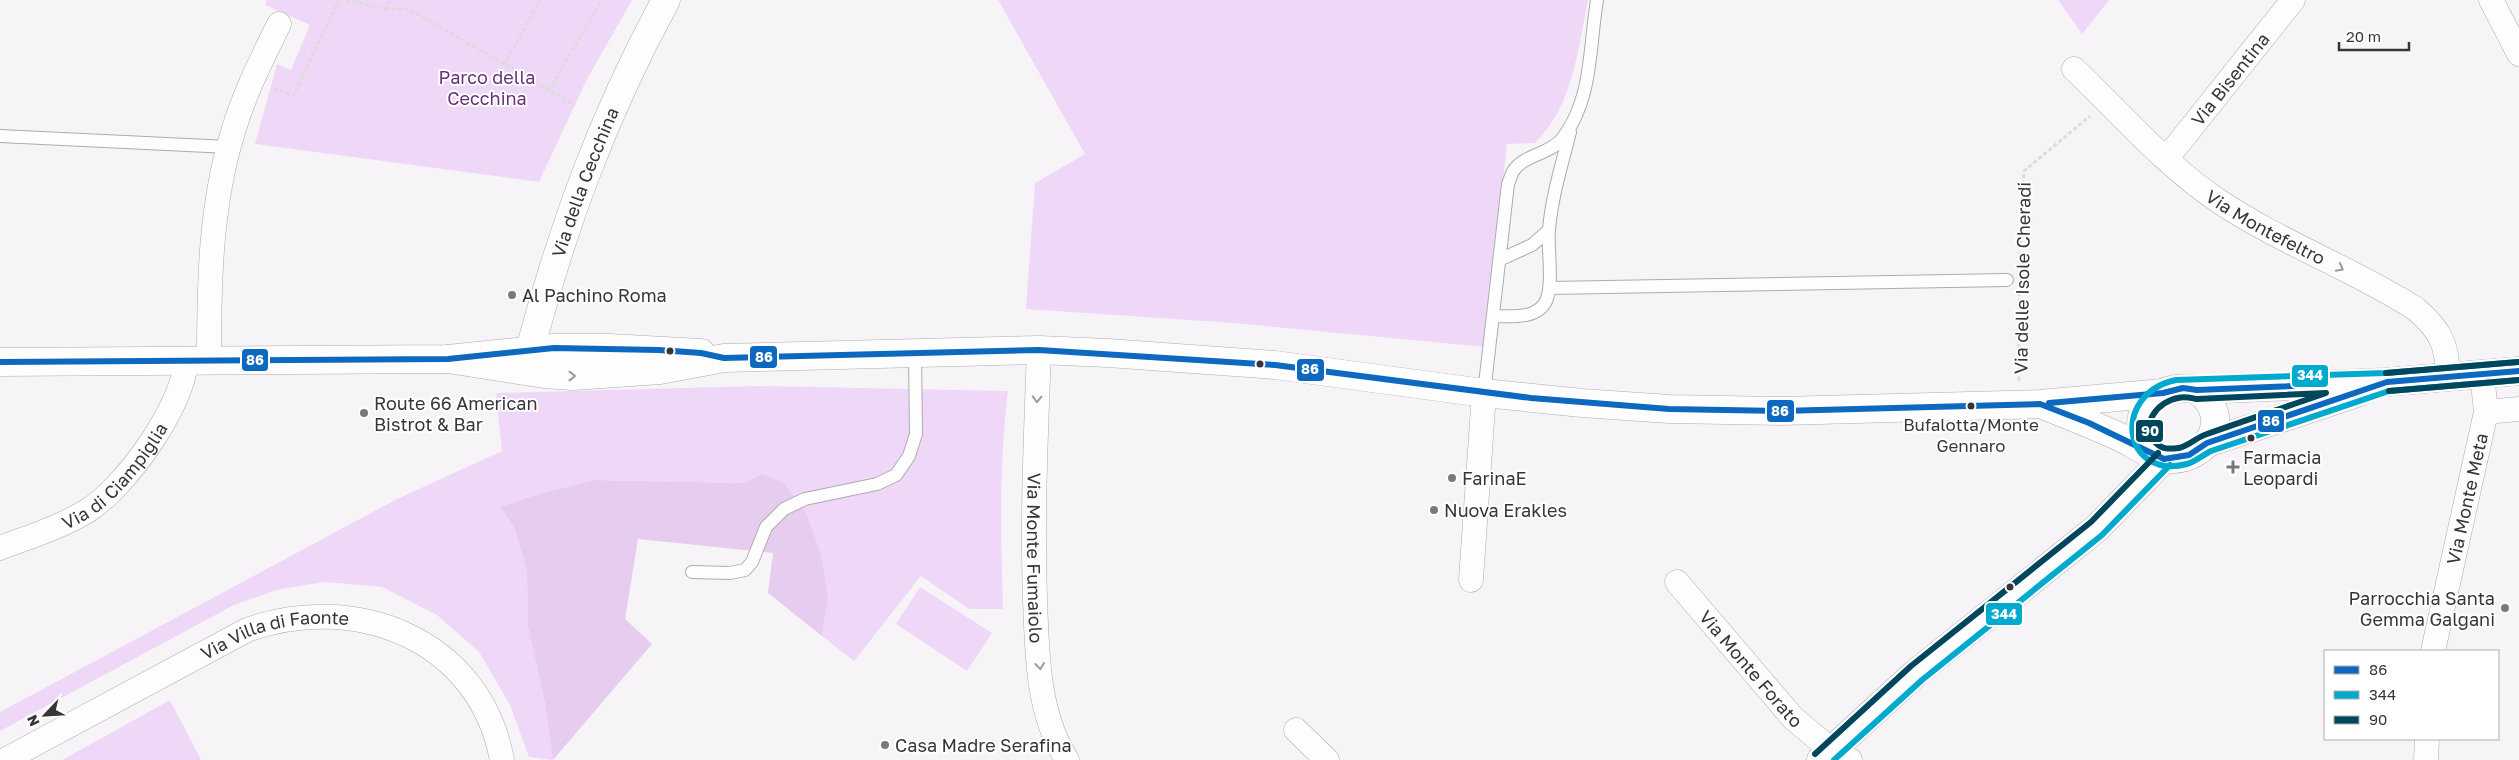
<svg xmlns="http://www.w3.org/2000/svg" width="2519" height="760" viewBox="0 0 2519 760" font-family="'Golos Text',sans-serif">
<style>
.green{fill:#efd8f7}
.forest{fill:#e6ccef}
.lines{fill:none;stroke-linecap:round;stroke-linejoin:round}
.lane-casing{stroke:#adabae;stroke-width:14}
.street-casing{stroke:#adabae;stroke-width:25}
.secondary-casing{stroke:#adabae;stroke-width:29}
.path{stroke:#dddbdd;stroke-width:3;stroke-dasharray:4 2.5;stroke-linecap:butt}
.lane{stroke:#fefdfe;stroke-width:12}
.street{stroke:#fefdfe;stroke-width:24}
.secondary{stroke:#fefdfe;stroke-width:28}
.bus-1-casing{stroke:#fff;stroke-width:10}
.bus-2-casing{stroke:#fff;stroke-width:10}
.bus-3-casing{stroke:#fff;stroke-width:10}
.bus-1{stroke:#0c69bf;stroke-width:6}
.bus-2{stroke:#00a9ce;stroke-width:6}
.bus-3{stroke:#00475d;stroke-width:6}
.oneway{stroke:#9a999b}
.poi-dot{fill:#7a787b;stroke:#fff;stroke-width:2}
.bus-dot{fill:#373538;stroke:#fff;stroke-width:2}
.labels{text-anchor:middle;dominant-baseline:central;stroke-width:4;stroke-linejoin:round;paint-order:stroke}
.bus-label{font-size:17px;fill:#373538;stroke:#fff}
.park-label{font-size:18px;fill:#673178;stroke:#fff}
.street-label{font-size:18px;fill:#373538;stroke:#fff}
.poi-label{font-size:18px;fill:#373538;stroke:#fff;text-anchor:start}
.line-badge{stroke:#fff;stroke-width:2}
.badge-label{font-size:14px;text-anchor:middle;font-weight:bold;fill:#fff}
</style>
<rect width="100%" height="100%" fill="#f7f4f8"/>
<path class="green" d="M267 0H632L586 81 539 182 255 144 277 64 291 70 310 25 265 5Z
M998 0H1588C1578 49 1573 106 1535 143L1507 144 1485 347 1234 323 1026 309 1035 183 1085 154Z
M2058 0H2109L2082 34Z
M757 386 1008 391C999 464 1001 536 1003 609H969L921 576 854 661 822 636 828 598 762 474 744 483 594 480 541 493 500 507 514 527 527 571 528 627 545 703 553 760 529 757 510 705 479 652 437 615 382 587 325 582 280 589 234 605 0 731V712L397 499 502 451 496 393Z
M920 587 992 633 967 671 896 624Z
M170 700 201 760H62Z"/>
<path class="forest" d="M762 474 784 483 808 517 821 555 828 598 822 636 768 593 773 553 638 539 625 619 652 644 553 760 545 703 528 627 527 571 514 527 500 507 541 493 594 480 744 483Z"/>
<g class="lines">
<g class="lane-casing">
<path id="lane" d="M0 136 229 147
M1499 260 1532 245 1549 230
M1549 288 2007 280
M1493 316C1509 316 1537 320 1546 301 1554 283 1547 249 1549 229 1552 196 1562 164 1570 132
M1484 393 1508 184C1510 180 1511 174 1514 170 1524 155 1550 154 1562 139 1593 99 1589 47 1597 0
M692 572 730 573 745 570 752 562 766 527 784 509 805 499 877 484 896 475 909 456 916 434 915 354"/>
</g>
<g class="street-casing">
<g id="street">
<path d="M2491 0 2519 54"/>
<path id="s1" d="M2074 69C2121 114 2166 166 2220 202 2282 243 2353 269 2416 309 2441 331 2447 344 2448 376"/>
<path id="s2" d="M2167 158 2293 0"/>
<path id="s3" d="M1039 350C1036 433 1032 515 1035 598 1037 652 1037 713 1067 760"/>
<path d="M209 361C209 285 210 206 233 132 244 94 262 59 279 24"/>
<path d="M2486 412 2519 409"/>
<path id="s4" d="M0 548C29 537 61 527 87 511 125 488 183 406 186 362"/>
<path d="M1471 580 1484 393"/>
<path id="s5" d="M1677 582 1793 718 1831 750 1850 760"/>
<path id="s6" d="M2433 651 2486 412 2482 374"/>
<path d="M1296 730 1327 760"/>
<path id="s7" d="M5 760 247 630C355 591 480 639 502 760"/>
<path d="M2426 760 2427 739"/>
</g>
</g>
<g class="secondary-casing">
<g id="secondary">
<path d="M448 359 544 374 573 376 660 370 724 358 1039 350 1108 353 1275 365 1484 393 1582 403 1669 409 1781 411 2040 404 2163 393"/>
<path d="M0 362 448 359 554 348H609L701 353"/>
<path id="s8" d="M526 365C560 234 601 119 666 0"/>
<path d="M2048 407C2073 417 2098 427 2122 438 2134 444 2155 459 2167 459 2208 462 2235 417 2197 390"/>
<path d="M2207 443 2357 393"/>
<path d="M2151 452C2123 416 2158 380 2197 390L2387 382 2519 371"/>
<path d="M1821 760 1916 673 2097 528 2164 459"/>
</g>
</g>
<path class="path" d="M346 0 385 9 390 0
M385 9H409L575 105
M504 65 540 0
M274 88 293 96 339 0
M549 90 602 0
M2019 269 2024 171 2090 116
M2019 292V381"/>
<use href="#lane" class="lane"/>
<use href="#street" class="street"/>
<use href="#secondary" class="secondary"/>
<g class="bus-1-casing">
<path id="bus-1" d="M0 362 448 359 554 348 659 350 701 353 724 358 1039 350 1275 365 1531 398 1669 409 1781 411 2040 404 2089 423 2164 459 2189 455 2207 443 2387 382 2519 371
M2049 403 2163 393 2183 388 2197 390 2317 385"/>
</g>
<g class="bus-2-casing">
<path id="bus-2" d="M2518 362 2386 373 2176 380C2110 394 2123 481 2187 464 2195 462 2203 455 2211 451L2389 391 2519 380
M1834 760 1922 680 2102 535 2170 465"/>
</g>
<g class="bus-3-casing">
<path id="bus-3" d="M2386 373 2518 362
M2389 391 2519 380
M2326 393C2286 407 2246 420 2207 434 2197 437 2189 446 2179 448 2170 449 2162 450 2155 442 2139 424 2159 401 2178 398 2185 396 2191 398 2197 399Z
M1815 754 1911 666 2091 522 2158 453"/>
</g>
<use href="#bus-1" class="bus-1"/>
<use href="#bus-2" class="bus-2"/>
<use href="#bus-3" class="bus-3"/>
</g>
<defs><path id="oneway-chevron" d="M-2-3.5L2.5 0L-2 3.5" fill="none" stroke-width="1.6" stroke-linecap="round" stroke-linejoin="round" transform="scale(1.25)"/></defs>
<g class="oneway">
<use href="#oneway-chevron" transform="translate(2340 268) rotate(28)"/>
<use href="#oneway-chevron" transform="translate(572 376)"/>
<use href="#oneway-chevron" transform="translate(1037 399) rotate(92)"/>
<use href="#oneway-chevron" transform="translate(1040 666) rotate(83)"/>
</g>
<g class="poi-dot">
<circle cx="512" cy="295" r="5"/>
<circle cx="364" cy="413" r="5"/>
<path d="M2230.5 459.5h5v5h5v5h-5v5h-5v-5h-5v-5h5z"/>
<circle cx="1452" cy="478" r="5"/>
<circle cx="1434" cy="510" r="5"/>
<circle cx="2505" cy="608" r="5"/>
<circle cx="885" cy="745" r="5"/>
</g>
<g class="bus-dot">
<circle cx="670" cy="351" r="4.5"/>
<circle cx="1260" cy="364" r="4.5"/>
<circle cx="1971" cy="406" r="4.5"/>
<circle cx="2251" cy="438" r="4.5"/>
<circle cx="2010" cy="587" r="4.5"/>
</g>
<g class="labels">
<g class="bus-label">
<text x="1971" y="424">Bufalotta/Monte<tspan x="1971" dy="21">Gennaro</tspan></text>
</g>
<g class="park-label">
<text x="487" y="77">Parco della<tspan x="487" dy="21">Cecchina</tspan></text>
</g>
<g class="street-label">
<text stroke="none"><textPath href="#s2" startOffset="101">Via Bisentina</textPath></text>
<text stroke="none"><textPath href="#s8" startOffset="192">Via della Cecchina</textPath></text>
<text stroke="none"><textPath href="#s1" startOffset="250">Via Montefeltro</textPath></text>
<text transform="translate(2022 278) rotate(-89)">Via delle Isole Cheradi</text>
<text stroke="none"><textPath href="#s4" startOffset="139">Via di Ciampiglia</textPath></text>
<text stroke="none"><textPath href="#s6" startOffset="156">Via Monte Meta</textPath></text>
<text stroke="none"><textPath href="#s3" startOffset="208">Via Monte Fumaiolo</textPath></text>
<text stroke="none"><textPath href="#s7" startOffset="301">Via Villa di Faonte</textPath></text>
<text stroke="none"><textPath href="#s5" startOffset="114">Via Monte Forato</textPath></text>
</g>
<g class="poi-label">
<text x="522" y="295">Al Pachino Roma</text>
<text x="374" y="403">Route 66 American<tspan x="374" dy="21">Bistrot &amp; Bar</tspan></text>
<text x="2243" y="457">Farmacia<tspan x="2243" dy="21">Leopardi</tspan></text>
<text x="1462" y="478">FarinaE</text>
<text x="1444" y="510">Nuova Erakles</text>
<text x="2495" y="598" text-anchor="end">Parrocchia Santa<tspan x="2495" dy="21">Gemma Galgani</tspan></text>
<text x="895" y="745">Casa Madre Serafina</text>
</g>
</g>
<g class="line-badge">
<rect x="749" y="345" width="29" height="24" rx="5" fill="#0c69bf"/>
<rect x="241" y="348" width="28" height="24" rx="5" fill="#0c69bf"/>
<rect x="1296" y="358" width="29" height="24" rx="5" fill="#0c69bf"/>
<rect x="2291" y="364" width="38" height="24" rx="5" fill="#00a9ce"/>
<rect x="1766" y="399" width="29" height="24" rx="5" fill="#0c69bf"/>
<rect x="2257" y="409" width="28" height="24" rx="5" fill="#0c69bf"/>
<rect x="2135" y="419" width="29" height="24" rx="5" fill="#00475d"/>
<rect x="1985" y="602" width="38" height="24" rx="5" fill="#00a9ce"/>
</g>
<g class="badge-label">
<text x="764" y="362">86</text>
<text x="255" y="365">86</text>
<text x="1310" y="374">86</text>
<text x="2310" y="380">344</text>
<text x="1780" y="416">86</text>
<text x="2271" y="426">86</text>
<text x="2150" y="436">90</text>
<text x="2004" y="619">344</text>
</g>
<rect x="2324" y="650" width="175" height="90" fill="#ffffff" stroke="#afaeaf"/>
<rect x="2334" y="666" width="25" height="8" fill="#0c69bf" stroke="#afaeaf"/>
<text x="2369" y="675" font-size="15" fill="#373538">86</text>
<rect x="2334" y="691" width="25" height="8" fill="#00a9ce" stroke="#afaeaf"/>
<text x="2369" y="700" font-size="15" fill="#373538">344</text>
<rect x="2334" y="716" width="25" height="8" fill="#00475d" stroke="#afaeaf"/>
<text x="2369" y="725" font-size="15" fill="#373538">90</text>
<g transform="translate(45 715) rotate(245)" stroke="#ffffff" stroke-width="4" paint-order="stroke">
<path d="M0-4L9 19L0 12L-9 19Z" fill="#373538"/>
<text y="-8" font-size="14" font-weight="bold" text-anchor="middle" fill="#373538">N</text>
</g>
<path d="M2339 42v8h70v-8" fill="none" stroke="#373538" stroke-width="2.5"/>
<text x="2346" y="42" font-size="15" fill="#373538" stroke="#ffffff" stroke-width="4" paint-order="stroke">20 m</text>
</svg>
